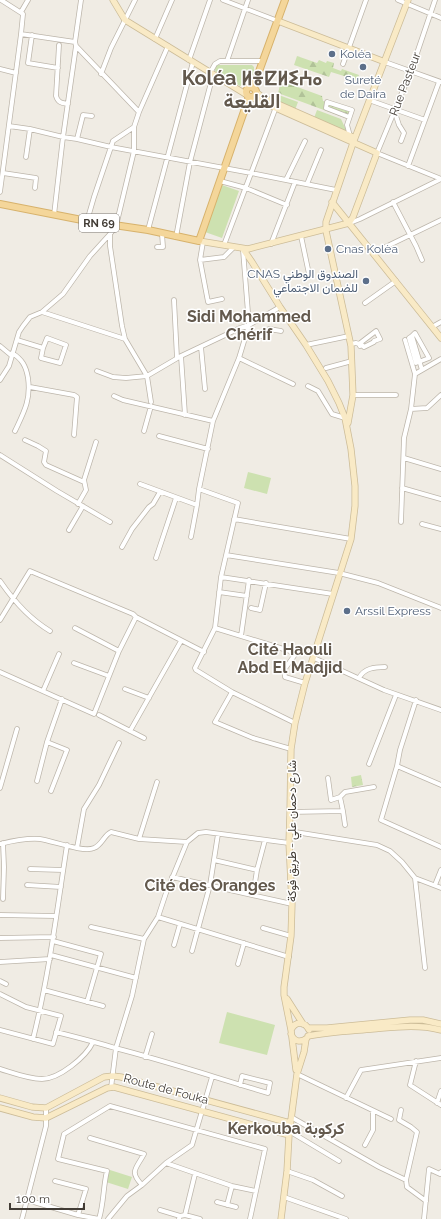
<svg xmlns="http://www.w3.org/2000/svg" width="441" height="1219" viewBox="0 0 441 1219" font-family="Raleway,Vazirmatn,'Noto Sans Tifinagh',sans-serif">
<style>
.green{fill:#cde1b0}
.forest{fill:url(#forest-firs)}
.park{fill:url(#park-crowns)}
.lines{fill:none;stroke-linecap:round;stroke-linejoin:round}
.minor-casing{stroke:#bdb6ab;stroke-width:5.5}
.secondary-casing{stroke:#ccbc98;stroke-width:7}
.primary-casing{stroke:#d7b26c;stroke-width:8}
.minor{stroke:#fff;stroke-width:4}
.secondary{stroke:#f9eac6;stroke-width:5.5}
.primary{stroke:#f4d69a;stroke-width:6}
.service-dot{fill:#5c6f8a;stroke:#fff;stroke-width:1.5}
.labels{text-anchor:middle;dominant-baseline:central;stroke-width:3;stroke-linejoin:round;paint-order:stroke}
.shield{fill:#fff;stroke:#7b7672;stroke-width:1}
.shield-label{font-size:11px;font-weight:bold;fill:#423c35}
.service-label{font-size:12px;fill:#4e5e75;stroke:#fff;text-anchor:start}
.street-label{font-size:12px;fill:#423c35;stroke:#fff}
.district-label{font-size:16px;font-weight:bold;fill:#63594d;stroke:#fff}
.town-label{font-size:20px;font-weight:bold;fill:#63594d;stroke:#fff}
</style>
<defs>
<pattern id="forest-firs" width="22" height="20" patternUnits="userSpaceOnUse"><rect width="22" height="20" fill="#cde1b0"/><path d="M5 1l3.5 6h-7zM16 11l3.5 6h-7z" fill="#b1c298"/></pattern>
<pattern id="park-crowns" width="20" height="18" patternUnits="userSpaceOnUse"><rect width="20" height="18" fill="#cde1b0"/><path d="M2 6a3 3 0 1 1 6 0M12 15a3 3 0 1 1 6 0" fill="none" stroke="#b1c298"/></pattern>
</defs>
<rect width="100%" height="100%" fill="#f0ece4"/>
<path class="green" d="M218 65H252L254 67V72L249 82 240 86 216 72 215 70 216 66Z
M276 94 298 102 295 110 274 100Z
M317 110 341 119 347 132 314 118Z
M222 185 239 191 222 238 205 232Z
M248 472 271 478 267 494 244 488Z
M227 1012 275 1025 267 1055 219 1043Z
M110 1170 132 1177 128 1189 106 1182Z"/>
<path class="forest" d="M297 56 317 63 319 60 326 63 327 61 334 63 333 68 341 71 342 69 359 75 357 80 331 72 329 77 294 65Z
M281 81 322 96 323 101 349 109 350 111 348 119 278 93Z"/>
<path class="park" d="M361 775 363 785 352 787 351 777Z"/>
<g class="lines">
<g class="minor-casing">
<path id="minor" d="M1 0 23 14 21 34
M223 0 278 21
M398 0 441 18
M435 0 411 71 377 153 441 179
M21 12 28 0
M32 35 28 63 58 68
M155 39 172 0
M59 45 56 96C58 103 62 103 68 104
M76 46 139 112 134 127V151L116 226 110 234V246L122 326 125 339 147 376 151 402
M189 60 210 0
M227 61 248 0
M385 62 441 82
M343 64 366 0
M0 69 16 73
M210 73 215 64 220 61H262
M101 74 111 48 135 0
M369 100 425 120
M139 112 168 46
M395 113 399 125 404 133 401 141
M349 117 326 108 327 102 352 110 347 125 350 136
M9 126 30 129 63 137 77 139 111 147 251 173 336 190
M77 139 83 115 92 116
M26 157 30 129
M408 166 439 82
M3 173 36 178 35 188
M286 180 305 141
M220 181 246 188 287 205
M307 184 321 150
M0 192 21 34 75 42
M393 202 416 246 422 260
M54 215 63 137 76 46 75 42 81 0
M87 221 94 197 113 141 134 127
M350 223 360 219 441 179
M148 230 193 62
M301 236 309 274
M176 237 190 162 213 75
M203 242 200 260 224 257 233 248
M271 244 295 182
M224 245 276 107
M157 247H163L162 234
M373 253 441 220
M200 260 208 302 222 299
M174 300 177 358
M365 303 396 281
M42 312 125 339
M432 327 441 322
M412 336 415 333 429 358 416 363 409 338 412 336 422 370
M246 337 264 336 269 329 281 331
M47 338 66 345 60 363 41 358 43 348Z
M17 340 43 348
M405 340 415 374
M351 344 356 343 359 344 376 331 380 339 374 341V342L364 347 362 345 360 346 359 344
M306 345 349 336
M0 346 12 356
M201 347 205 389
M12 353C22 359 26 366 28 378 31 400 24 412 15 431
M181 356 185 415
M239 358 293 384
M326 368 352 361
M97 371 113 377 126 378 147 376 181 356 240 328 249 325 280 307
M0 380 9 366 19 332 23 326 30 317 42 312 63 294 90 256 110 234
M308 386 318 391 332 414 345 418
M30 387 74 395 77 397 74 435
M353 395H396
M114 396 123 400 213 421
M411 409 427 408 441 395
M144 431 151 406
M159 436 208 449
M25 440 38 446 46 451 44 462 46 465 84 482
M0 455 57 491 110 522
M404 458 441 469
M140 484 197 505 199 489 213 421 239 358 249 325 243 250
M402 488 441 499
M199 489 238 503 221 577 215 628 195 668 196 670 232 692 295 723
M78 504 86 490 84 480 96 442
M234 519 351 539
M401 522 404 438 411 409 415 374 441 359
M422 524 441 529
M69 530 83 506
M191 537 197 505
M122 547 132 529 149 507 153 504 160 492
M226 555 339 573 378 583 441 608
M156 558 176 498
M221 577 333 594
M0 581C13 600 30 619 50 631
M219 592 247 596
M251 608 260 610 266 583
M0 620 30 571 133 614 136 617 204 652
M75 628 119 651
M215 628 290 651 294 656 284 670 285 677 305 683
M241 636 249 580
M314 658 384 690 441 710
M74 663 109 676
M0 672 94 714 119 651 136 617
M359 678C364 668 375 667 385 667
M125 689 149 698
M43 691 59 654
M232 692 215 722 253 738 291 749
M416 700 400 750 397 766 441 785
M99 715 144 738
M130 731 181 641
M369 764 396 695
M397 766 381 820 441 847
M37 781 47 742
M0 788 17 729
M51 791 67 750 47 742 62 699
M340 797 345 792 374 787
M343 811 345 825
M290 812 343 811 340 797 331 800 328 778
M289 831 377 845 390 851 402 862 415 878 425 968
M139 839 157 782
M3 843 4 867 3 899
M0 844C12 841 27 838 40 839 53 841 84 853 94 848 102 845 104 835 111 832L139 839 187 842
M77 848 84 809 99 785 119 743
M214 860 257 870
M30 869 63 870
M172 877 292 904
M415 878 441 888
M27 885 61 887
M435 885 441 870
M253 895 257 870 265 840
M0 915 56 916
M158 917 289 957
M91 927 144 939 132 996 116 1048 111 1088
M263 928 291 936
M0 938 54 937
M144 939 158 917 166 893 187 842 198 833 206 832 289 843
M53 941 101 954 87 1002
M174 945 180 924
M192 951 210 885 218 834
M51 955 136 978
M0 962 50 959
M238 964 244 943
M0 981 6 984
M44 990 103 1006
M0 994 26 1007 61 1016 53 1044 0 1030
M56 1032C76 1037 96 1042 115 1048 166 1061 217 1078 268 1093L270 1083 242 1076 240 1085
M33 1039C49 975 57 910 67 845
M145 1057 152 1034
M416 1061 410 1085 441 1105
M0 1069C13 1073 28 1079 42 1079 59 1079 86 1057 93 1042
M297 1074 391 1119
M346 1098 361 1070 441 1058
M437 1103 441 1091
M401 1110 399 1120 411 1127 417 1132 406 1180
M291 1117 379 1167 406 1180 407 1187 426 1201
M289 1131 339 1161
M90 1138 144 1154C136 1169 129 1171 142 1185
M365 1145 373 1130V1111
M166 1163 232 1186 256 1191
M287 1171 313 1180 342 1196
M55 1181 86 1189 78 1215
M284 1197 346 1219
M27 1200 78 1215 99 1219
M217 1202 236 1207
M227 1205 232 1186
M160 1210 180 1216
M185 1215 195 1174
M22 1219 46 1126V1108
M99 1219C104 1203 103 1187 107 1171L58 1159 64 1134 110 1106 265 1149 250 1219
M108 1219 127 1196 142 1185 166 1163 192 1145 212 1077
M179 1219 180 1216 185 1215 200 1219
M424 1219 429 1169 440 1174 441 1172"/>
</g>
<g class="secondary-casing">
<path id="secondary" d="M113 0 125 20 247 95
M278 21 385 62
M256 92 262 97 355 138
M251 97 377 153 353 217 349 223
M332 202 441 338
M199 241 248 249 349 223
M243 249 252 262 280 307 306 345 328 381 339 403 345 418 351 449 355 486V506L351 539 305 683 295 723 291 749 290 812 289 843 292 904 291 936 284 987V995L291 1030
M348 423 353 395 351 346 326 231V222L353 143 408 0
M287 999 303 1024
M308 1028H327L410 1020H423L441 1024
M291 1034C294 1042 301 1043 307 1038
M308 1036C330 1032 351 1031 373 1029 396 1027 418 1024 441 1030
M296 1070 291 1030C295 1021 305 1021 309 1030
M0 1098 32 1107 46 1108 104 1077 113 1076 121 1077 290 1123
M0 1108 33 1117 46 1118 107 1088 114 1087 289 1135
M281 1219 287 1171 289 1135 297 1074 304 1052 306 1039"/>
</g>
<g class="primary-casing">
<path id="primary" d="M246 92a5 5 0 1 1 10 0a5 5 0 1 1-10 0Z
M253 88 285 0
M0 204 87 221 148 230 199 241 249 97"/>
</g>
<use href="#minor" class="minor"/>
<use href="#secondary" class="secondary"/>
<use href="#primary" class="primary"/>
</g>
<g class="service-dot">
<circle cx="332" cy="54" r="4"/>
<circle cx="363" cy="67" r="4"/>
<circle cx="328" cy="249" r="4"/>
<circle cx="366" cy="281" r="4"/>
<circle cx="347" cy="611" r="4"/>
</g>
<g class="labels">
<rect class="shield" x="79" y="214" width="40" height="18" rx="3"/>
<g class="shield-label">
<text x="99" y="223">RN 69</text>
</g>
<g class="service-label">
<text x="340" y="54">Koléa</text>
<text x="363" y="80" text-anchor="middle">Sureté<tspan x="363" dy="14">de Daira</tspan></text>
<text x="336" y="249">Cnas Kolèa</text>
<text x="358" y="274" text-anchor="end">CNAS الصندوق الوطني<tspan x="358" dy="14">للضمان الاجتماعي</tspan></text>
<text x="355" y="611">Arssil Express</text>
</g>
<g class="street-label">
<text transform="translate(405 84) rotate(-69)">Rue Pasteur</text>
<text transform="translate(292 831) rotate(-90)">شارع دحمان علي - طريق فوكة</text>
<text transform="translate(166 1089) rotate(15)">Route de Fouka</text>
</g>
<g class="district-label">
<text x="249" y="316">Sidi Mohammed<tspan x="249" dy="18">Chérif</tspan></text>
<text x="290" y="649">Cité Haouli<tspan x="290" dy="18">Abd El Madjid</tspan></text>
<text x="210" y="885">Cité des Oranges</text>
<text x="286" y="1128">Kerkouba كركوبة</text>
</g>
<g class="town-label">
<text x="252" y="78">Koléa ⵍⴻⵇⵍⵉⵄⴰ<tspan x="252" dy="23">القليعة</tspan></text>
</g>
</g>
<path d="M10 1203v6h74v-6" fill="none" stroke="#423c35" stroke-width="2"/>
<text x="16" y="1203" font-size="12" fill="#423c35" stroke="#ffffff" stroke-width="3" paint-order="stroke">100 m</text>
</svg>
